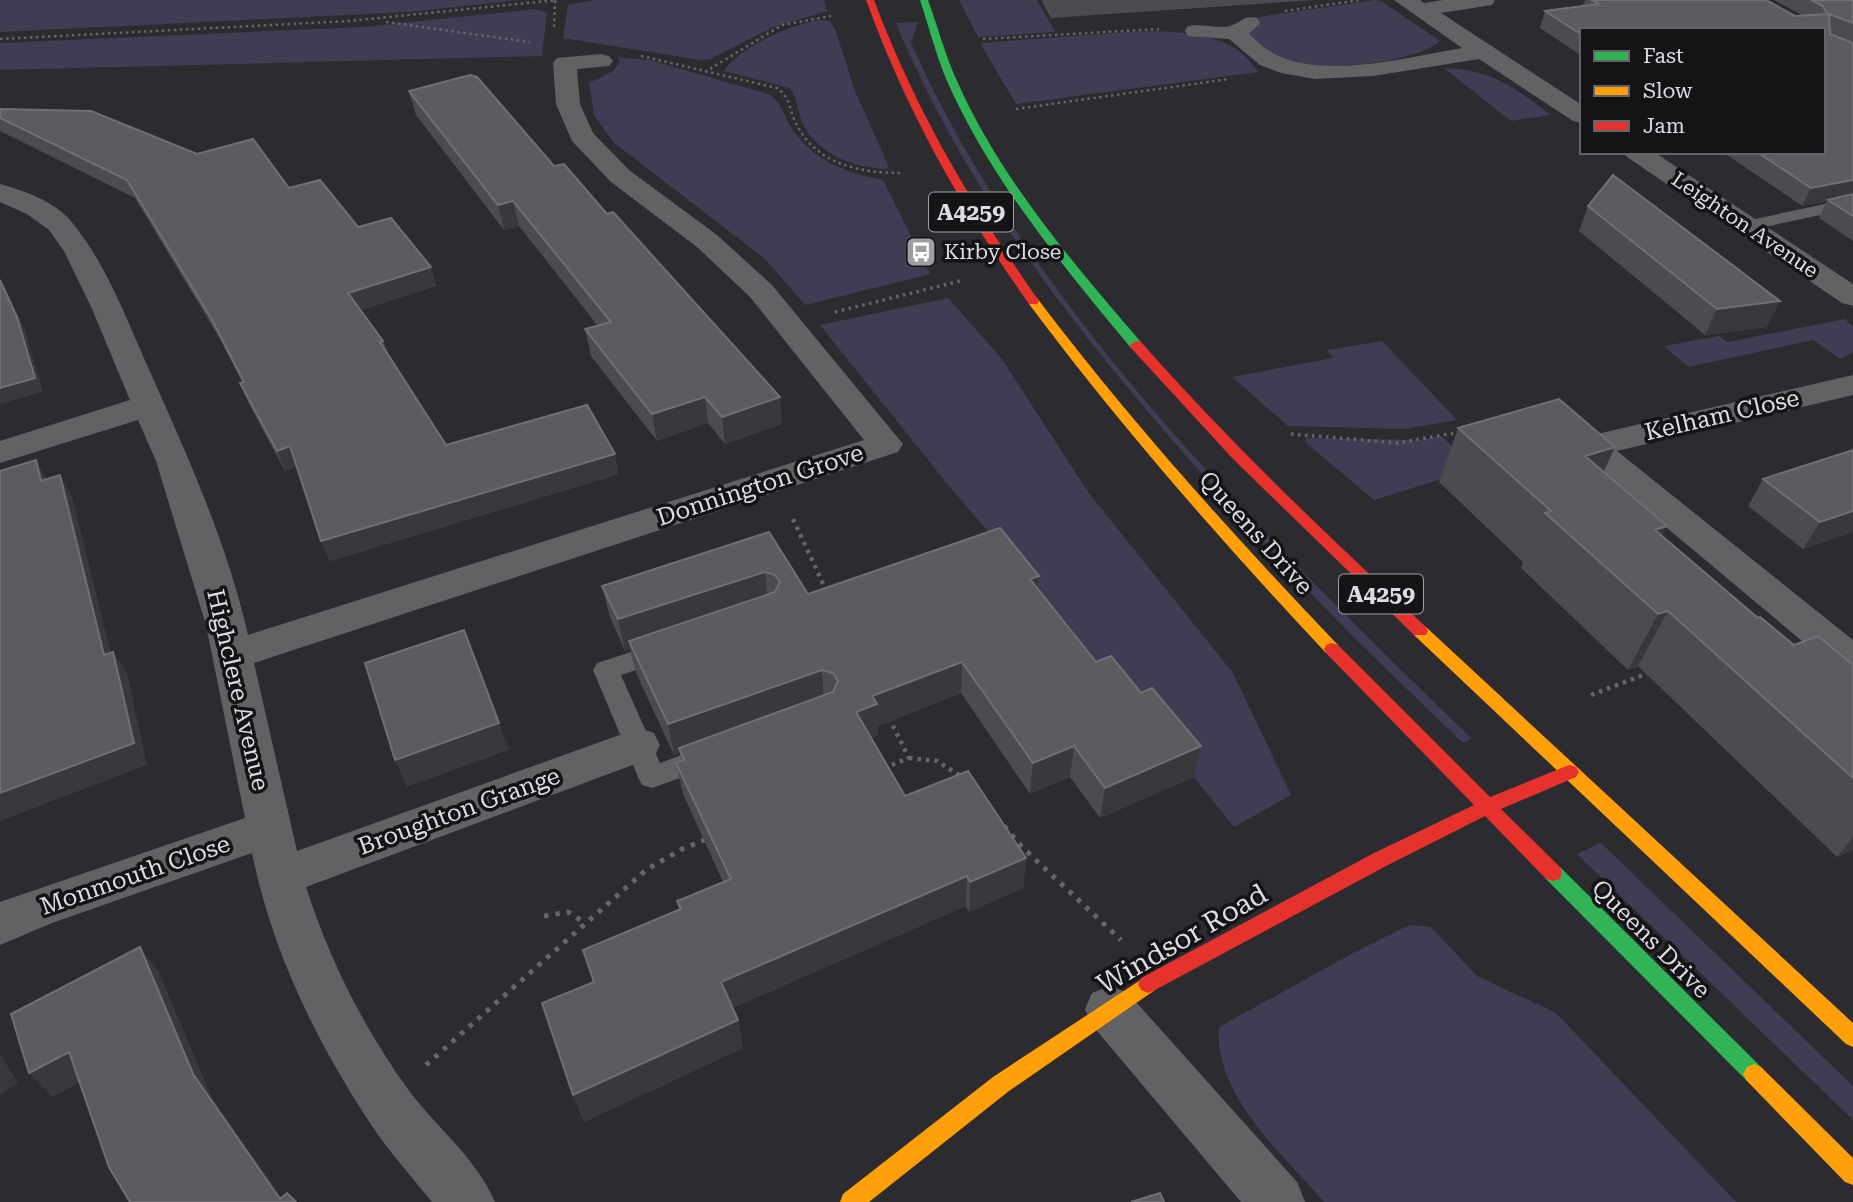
<svg xmlns="http://www.w3.org/2000/svg" width="1853" height="1202" viewBox="0 0 1853 1202" font-family="'Roboto Serif',serif">
<style>
.green{fill:#403c54}
.lines{fill:none;stroke-linecap:round;stroke-linejoin:round}
.path-far3{stroke:#666667;stroke-width:2.5;stroke-dasharray:2.5 3.5;stroke-linecap:butt}
.path-far2{stroke:#666667;stroke-width:3.5;stroke-dasharray:2.5 4.5;stroke-linecap:butt}
.path-far1{stroke:#666667;stroke-width:4.5;stroke-dasharray:3.5 5;stroke-linecap:butt}
.path{stroke:#666667;stroke-width:5;stroke-dasharray:4.5 7;stroke-linecap:butt}
.lane{fill:#626163;fill-rule:evenodd}
.street{fill:#626163;fill-rule:evenodd}
.fast{fill:#30b455;fill-rule:evenodd}
.slow{fill:#ff9f0a;fill-rule:evenodd}
.jam{fill:#e5322d;fill-rule:evenodd}
.wall{fill:#4c4b4f}
.shaded-wall{fill:#39383c}
.building{fill:#5c5b5f;stroke:#706f73;stroke-width:2}
.labels{text-anchor:middle;dominant-baseline:central;stroke-width:7;stroke-linejoin:round;paint-order:stroke}
.far-street-label{font-size:21px;fill:#dddde1;stroke:#141316}
.far-poi-label{font-size:21px;fill:#dddde1;stroke:#141316;text-anchor:start}
.shield{fill:#141316;stroke:#a1a0a4;stroke-width:2}
.shield-label{font-size:23px;font-weight:bold;fill:#dddde1}
.street-label{font-size:24px;fill:#dddde1;stroke:#141316}
.near-street-label{font-size:28px;fill:#dddde1;stroke:#141316}
</style>
<rect width="100%" height="100%" fill="#2c2b30"/>
<path class="green" d="M0 0H519L409 12 0 32Z
M594 0H824L827 11 773 27 710 59 700 60 563 38 568 5Z
M959 0H1037L1055 32 978 37Z
M1375 0 1381 1 1439 40 1438 43C1410 64 1313 73 1279 60 1269 55 1258 43 1249 36L1251 18Z
M536 9 547 13 542 56 0 70V43L362 27Z
M819 20 830 21 835 29 855 91 889 167 885 169C854 167 818 155 803 124 797 112 798 99 790 88L724 71C741 46 790 25 819 20Z
M918 22 911 43C1032 314 1263 535 1472 739L1463 743C1419 700 1373 658 1330 613 1283 565 1239 515 1194 465 1077 332 964 189 896 23Z
M1130 32C1163 30 1205 31 1235 48 1244 54 1252 64 1259 72L1016 104 980 43Z
M618 57 650 60 771 95C782 104 783 115 791 127 812 160 845 173 883 180L930 274 805 305 765 259 613 142 594 115 589 83 613 71 620 63Z
M1444 68C1491 69 1515 88 1551 115L1511 121Z
M948 298 1002 359 1088 492 1233 673 1291 795 1234 827 1147 719 1136 724 1008 555 949 486 820 325Z
M1845 319 1853 327V352L1840 359 1813 340 1688 367 1664 346 1719 336 1728 342Z
M1382 341 1457 420 1404 429 1288 426 1232 377 1333 358 1327 350Z
M1441 436 1477 468 1374 500 1305 442 1306 438 1420 440Z
M1601 843 1853 1086V1120L1577 854Z
M1409 925 1431 927 1477 976 1556 1013 1736 1202H1324C1282 1153 1214 1096 1219 1027L1355 952Z"/>
<g class="lines">
<path class="path-far3" d="M1285 11 1360 0
M386 22 530 42
M554 27 555 0
M0 39 349 21 557 0
M983 39 1159 29
M641 56 777 88C790 97 789 108 795 121 814 164 859 173 902 173
M705 72 782 25 831 16
M1016 109 1229 79"/>
<path class="path-far2" d="M835 312 960 281
M1291 434 1398 443 1460 432"/>
<path class="path-far1" d="M793 519 826 590
M1591 695 1651 672
M909 758 937 761 962 777
M884 768 909 758 889 718"/>
<path class="path" d="M1004 826 1022 847 1121 940
M544 916 568 912 585 923
M426 1065 646 870 682 849 707 839"/>
<path class="lane" d="M1853 198V208L1746 231 1737 226 1746 221Z
M665 641 674 643 678 650 674 657 621 675 660 763 706 746 716 749 720 757 716 765 652 788 642 785 638 777 593 670 597 663Z"/>
<path class="street" d="M1394 0H1420L1424 3 1443 0H1495L1492 5 1441 13 1582 105V123L1573 121 1479 59 1373 76 1315 79 1281 73 1260 65 1229 39 1188 36 1185 31 1188 26C1202 23 1217 29 1230 26 1241 23 1243 15 1257 18L1260 23 1249 34C1257 41 1265 49 1274 54 1324 80 1409 57 1462 48Z
M601 54 609 56 613 61 609 66 577 69 580 104 593 133 629 170 717 235 772 285 903 444 898 452 254 663 297 851 639 728 654 733 660 745 654 757 306 887C330 961 364 1029 410 1092 438 1129 477 1159 495 1202H432C412 1177 390 1153 372 1126 317 1043 272 952 252 853L52 923 0 945V902L245 818 206 625 156 461 138 420 0 463V441L130 400 92 309 64 251 49 230 27 214 0 202V184C23 190 55 202 70 220 103 259 123 310 143 356 183 446 226 538 248 635L864 440 750 297 697 247 611 182 572 141 556 104 553 63 557 58Z
M1623 152H1654L1853 284V306L1842 303 1627 157Z
M1853 375V395L1617 451 1853 640V677L1839 672 1556 435 1551 428 1556 421C1574 416 1582 423 1597 434Z
M1110 986 1128 993 1297 1182 1305 1202H1241L1092 1025 1085 1009 1092 993Z"/>
<path class="fast" d="M920 0H928C938 27 945 55 957 81 1000 178 1072 262 1141 342V348H1131C1063 266 990 179 947 81 936 55 929 27 920 0Z
M1553 865 1560 867 1761 1067 1765 1074 1761 1081 1754 1084 1747 1081 1546 879 1544 873 1546 867Z"/>
<path class="slow" d="M1033 297 1037 298C1130 421 1232 534 1338 645L1340 649 1338 653H1326C1221 541 1121 427 1029 304V298Z
M1420 625 1426 627 1853 1023V1047L1846 1044 1414 635 1412 631 1414 627Z
M1148 975 1155 978 1158 984 1155 990 1009 1091 869 1202H840L843 1194 993 1077Z
M1754 1064 1761 1067 1853 1158V1185L1845 1182 1747 1081 1743 1074 1747 1067Z"/>
<path class="jam" d="M866 0H874C916 111 971 204 1039 301L1037 304H1029C961 208 906 110 866 0Z
M1136 341 1141 342C1230 443 1327 535 1426 627L1428 631 1426 635H1414L1233 459 1131 348 1130 345Z
M1332 643 1338 645 1490 797 1564 767 1570 765 1576 767 1579 772 1576 777 1501 809 1560 867 1562 873 1560 879 1553 881 1546 879 1485 816 1388 865 1155 990 1148 993 1141 990 1138 984 1141 978 1374 853 1474 805 1326 653 1324 649 1326 645Z"/>
</g>
<path class="wall" d="M1041 0H1316L1051 18Z
M1585 0H1766L1795 16 1802 15 1774 0H1853V241L1819 218 1827 201 1802 206 1723 152H1823L1582 30V56L1540 28 1545 11 1582 7Z
M409 91 554 166 782 424 725 444 708 423 657 441 591 356 585 329 598 326 519 226 504 230 416 115Z
M0 109 197 154 289 188 431 267 436 286 361 310 383 341 388 354 446 445 619 474 330 561 321 541 297 466 285 471 248 402 240 383 242 382 220 339 135 198 0 131Z
M1588 206 1767 327 1705 335 1579 231Z
M1458 428 1604 472 1661 536 1758 618 1794 645 1853 665V850L1837 857 1638 666 1628 670 1521 568 1523 562 1439 482Z
M1853 450V532L1803 549 1748 506 1763 479Z
M769 532 808 594 1039 576 1038 590 1096 662 1194 777 1100 818 1070 777 1030 794 961 693 878 726V735L871 738 905 796 1026 858 1023 888 969 912 966 906 732 1008 738 1020 743 1048 584 1122 573 1095 594 982 679 910 677 901 723 882 683 794 676 763 681 761 680 753 674 755 636 673 630 649 625 651 610 617 602 586Z"/>
<path class="shaded-wall" d="M1853 180V196L1828 200 1827 201 1802 206 1811 188Z
M513 201 519 226 504 230 498 205Z
M431 267 436 286 355 312 348 293Z
M0 278 25 330 43 392 0 404Z
M1780 301 1767 327 1705 335 1717 309Z
M705 397 708 423 657 441 652 414Z
M780 397 782 424 725 444 722 417Z
M290 446 299 466 285 471 277 451Z
M1615 447 1590 501 1585 456Z
M615 454 619 474 330 561 321 541Z
M36 460 48 481H41Z
M60 475 72 496 117 677 104 655Z
M1853 511V532L1803 549 1820 522Z
M1667 526 1638 581 1655 530Z
M765 572 768 604 629 641 630 649 625 651 618 619Z
M1039 576 1037 607 1030 579Z
M1668 611 1638 666 1628 670 1658 614Z
M113 652 127 673 147 765 0 821V793Z
M962 662 961 693 878 726V735L858 743 856 712 872 696Z
M822 670 824 702 679 748 680 753 674 755 668 724Z
M499 723 509 750 407 787 395 760Z
M1074 746 1070 777 1030 794 1033 763Z
M1201 746 1194 777 1100 818 1105 788Z
M1853 837V850L1837 857Z
M1026 858 1023 888 969 912 970 882Z
M967 876 966 906 727 1010 721 982Z
M140 947 159 972 212 1098 285 1202H283L193 1074Z
M738 1020 743 1048 584 1122 573 1095Z
M69 1052 91 1076 53 1097 29 1073Z
M0 1054 18 1083 0 1095Z"/>
<path class="building" d="M1592 0H1766L1795 16 1827 14 1823 6 1811 0H1853V23L1829 14 1830 34 1853 43V180L1811 188 1757 152H1823V30H1582V35L1545 11 1599 4Z
M470 75 477 77 554 166 564 164 607 214 613 212 780 397 722 417 705 397 652 414 585 329 611 322 513 201 498 205 409 91Z
M0 109 91 111 197 154 253 139 289 188 320 180 358 227 391 218 431 267 348 293 383 341 380 342 446 445 587 405 615 454 321 541 290 446 277 451 240 383 244 382 212 320 127 180 0 118Z
M1613 175 1780 301 1717 309 1588 206Z
M1853 194V216L1828 200Z
M0 280 17 317 35 378 0 388Z
M1559 399 1615 447 1585 456 1667 526 1655 530 1758 618 1760 617 1794 645 1818 636 1853 665V778L1668 611 1658 614 1545 513 1551 511 1458 428Z
M1853 450V511L1820 522 1763 479Z
M36 460 41 481 60 475 104 655 113 652 134 743 0 793V471Z
M1000 528 1039 576 1030 579 1096 662 1111 656 1141 693 1152 688 1201 746 1105 788 1074 746 1033 763 962 662 872 696 877 704 856 712 905 796 968 771 1026 858 970 882 967 876 721 982 738 1020 573 1095 542 1003 594 982 583 950 681 909 677 901 731 879 676 763 684 760 679 748 833 692 838 681 833 673 822 670 668 724 629 641 775 592 780 582 775 575 765 572 618 619 602 586 769 532 808 594Z
M464 630 499 723 395 760 365 663Z
M140 947 193 1074 280 1199 287 1193 296 1202H130L109 1167 69 1052 29 1073 11 1014Z
M1160 1193 1164 1202H1131Z"/>
<defs>
<g id="bus-square" transform="scale(1.575)"><rect x="-9" y="-9" width="18" height="18" rx="4" fill="#9f9fa3" stroke="#141316"/><path d="M-5-6H5V4H4V6H2V4H-2V6H-4V4H-5ZM-3.5-4V0h7V-4ZM-3.5 1.2v1.5H-2V1.2ZM2 1.2v1.5H3.5V1.2Z" fill="#fff"/></g>
</defs>
<g fill-rule="evenodd">
<use href="#bus-square" x="921" y="252"/>
</g>
<g class="labels">
<g class="far-street-label">
<text transform="translate(1745 225) rotate(34)">Leighton Avenue</text>
</g>
<g class="far-poi-label">
<text x="944" y="252">Kirby Close</text>
</g>
<g class="shield">
<rect x="929" y="192.5" width="84" height="39" rx="5"/>
<rect x="1339" y="574.5" width="84" height="39" rx="5"/>
</g>
<g class="shield-label">
<text x="971" y="212">A4259</text>
<text x="1381" y="594">A4259</text>
</g>
<g class="street-label">
<text transform="translate(1722 415) rotate(-13)">Kelham Close</text>
<text transform="translate(760 485) rotate(-18)">Donnington Grove</text>
<text transform="translate(1256 533) rotate(48)">Queens Drive</text>
<text transform="translate(238 690) rotate(77)">Highclere Avenue</text>
<text transform="translate(459 811) rotate(-20)">Broughton Grange</text>
<text transform="translate(135 875) rotate(-19)">Monmouth Close</text>
<text transform="translate(1651 939) rotate(45)">Queens Drive</text>
</g>
<g class="near-street-label">
<text transform="translate(1182 939) rotate(-30)">Windsor Road</text>
</g>
</g>
<rect x="1580" y="28" width="245" height="126" fill="#141316" stroke="#646467" stroke-width="2"/>
<rect x="1594" y="51" width="35" height="10" fill="#30b455" stroke="#646467" stroke-width="2"/>
<text x="1643" y="63" font-size="21" fill="#dddde1">Fast</text>
<rect x="1594" y="86" width="35" height="10" fill="#ff9f0a" stroke="#646467" stroke-width="2"/>
<text x="1643" y="98" font-size="21" fill="#dddde1">Slow</text>
<rect x="1594" y="121" width="35" height="10" fill="#e5322d" stroke="#646467" stroke-width="2"/>
<text x="1643" y="133" font-size="21" fill="#dddde1">Jam</text>
</svg>
